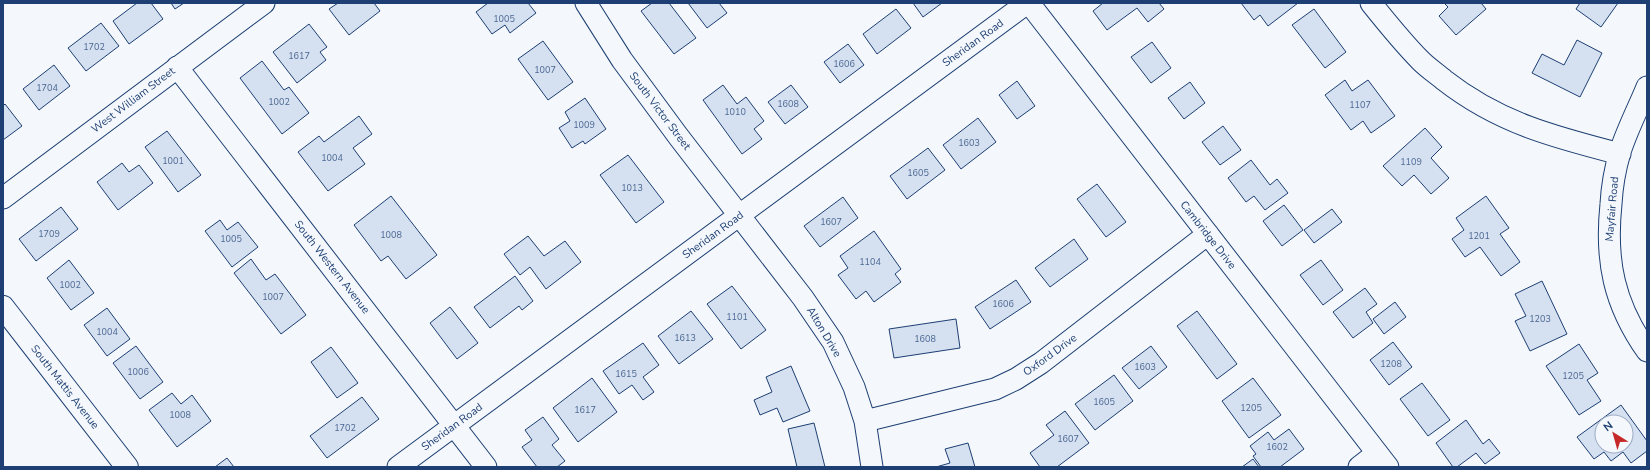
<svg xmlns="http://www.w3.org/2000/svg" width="1650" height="470" viewBox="0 0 1650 470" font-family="'Nunito Sans',sans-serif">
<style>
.building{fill:#d5e0f0;stroke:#1d3f73;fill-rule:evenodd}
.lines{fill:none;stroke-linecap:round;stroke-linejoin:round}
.minor-casing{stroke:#1d3f73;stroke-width:23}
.major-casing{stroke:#1d3f73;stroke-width:24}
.minor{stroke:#f4f7fb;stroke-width:21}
.major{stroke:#f4f7fb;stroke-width:22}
.labels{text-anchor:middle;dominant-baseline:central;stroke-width:3;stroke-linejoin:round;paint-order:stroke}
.number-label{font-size:9px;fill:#4b6792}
.street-label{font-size:11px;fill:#1d3f73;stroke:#f4f7fb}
</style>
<rect width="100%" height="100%" fill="#f4f7fb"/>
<path class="building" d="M137 3H151L163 19 129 44 113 21Z
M171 3H184L175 9Z
M338 3H374L380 11 349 35 329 9Z
M488 3H528L536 13 510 33 505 25 492 34 476 12Z
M652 3H669L696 38 674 54 641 11Z
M688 3H719L727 13 707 28Z
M913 3H942L923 17Z
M1103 3H1159L1164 9 1148 22 1137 8 1107 30 1093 11Z
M1241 3H1298L1268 26 1260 15 1254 20Z
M1444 3H1481L1486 9 1456 35 1439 16 1448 7Z
M1580 3H1618L1601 27 1576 9Z
M896 9 911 28 877 54 863 34Z
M1314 9 1346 52 1325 68 1292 25Z
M101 23 119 46 86 71 68 48Z
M309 24 327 47 320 52 326 60 297 83 273 52Z
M1577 40 1602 53 1580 97 1532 73 1542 54 1564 65Z
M543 41 573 82 548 100 518 59Z
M1152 42 1171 68 1151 83 1131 57Z
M848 44 864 65 840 83 824 62Z
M262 61 284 90 289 87 309 113 282 134 240 78Z
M54 65 70 86 39 110 23 89Z
M1345 80 1352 91 1368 80 1395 116 1371 133 1363 121 1351 130 1325 95Z
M1017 81 1035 106 1017 119 999 95Z
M1190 82 1205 103 1184 119 1168 98Z
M723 85 737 104 746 97 764 121 754 129 762 139 742 154 703 100Z
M791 85 808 107 785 124 768 102Z
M585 98 606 129 585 144 583 141 572 148 559 128 570 121 565 112Z
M5 104 22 126 3 140V106Z
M359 116 372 134 353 148 365 164 328 191 298 152 319 136 324 142Z
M978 118 996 142 961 169 943 145Z
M1223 126 1241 150 1220 165 1202 142Z
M1425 128 1442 147 1431 158 1449 178 1431 194 1414 175 1402 186 1383 166Z
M167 131 201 175 178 192 145 147Z
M928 148 945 170 907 199 890 176Z
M628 155 664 202 636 223 600 175Z
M1251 160 1270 185 1277 179 1288 193 1265 210 1254 196 1246 202 1228 178Z
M122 163 129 172 139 165 153 183 118 210 97 182Z
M1097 184 1126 222 1106 237 1077 199Z
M391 196 437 255 406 279 388 256 381 261 354 225Z
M1486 196 1509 228 1500 234 1520 262 1501 276 1480 247 1465 257 1452 239 1464 230 1456 218Z
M843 197 858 218 820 247 804 226Z
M1284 205 1303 230 1282 246 1263 221Z
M61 207 78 229 36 261 19 239Z
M1332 209 1342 222 1314 243 1304 230Z
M220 220 227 230 238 222 258 247 232 267 205 231Z
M874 231 901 269 895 274 901 282 874 302 866 291 856 299 838 275 848 268 840 256Z
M528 236 544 256 565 241 581 262 546 289 530 267 520 275 504 254Z
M1074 239 1088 259 1050 287 1035 268Z
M251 259 266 280 275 274 306 315 281 334 234 273Z
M69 260 94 293 71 310 47 278Z
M1321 260 1343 290 1323 305 1300 275Z
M515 276 533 301 522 310 519 306 490 328 474 307Z
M1016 280 1031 302 990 329 975 307Z
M1542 281 1567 334 1530 351 1515 321 1526 316 1515 294Z
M732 286 766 330 741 349 707 304Z
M1365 288 1377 304 1366 312 1373 323 1353 338 1333 312Z
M1395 302 1406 317 1384 334 1373 319Z
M450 307 478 343 457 359 430 323Z
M107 308 130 339 107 356 84 325Z
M691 311 713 339 679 364 658 336Z
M1197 311 1237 364 1217 379 1177 326Z
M956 319 960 348 894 358 889 329Z
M1393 342 1412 367 1389 385 1370 360Z
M643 343 659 365 643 377 654 392 643 400 632 385 619 394 603 371Z
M1579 344 1598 373 1587 380 1601 401 1579 415 1546 366Z
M136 346 163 382 140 399 113 363Z
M1151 346 1167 367 1139 389 1122 368Z
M331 347 358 383 337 398 311 362Z
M791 366 810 411 783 422 777 408 760 415 754 400 772 392 766 377Z
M1114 375 1133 401 1095 430 1075 404Z
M592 378 617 412 578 442 553 408Z
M1253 378 1281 415 1249 438 1222 401Z
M1422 383 1450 420 1428 436 1400 399Z
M172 393 181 404 192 395 211 421 177 447 149 410Z
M362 397 379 419 327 458 310 436Z
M1621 405 1647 441V451L1631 463 1623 452 1611 461 1604 452 1594 459 1577 437ZM1602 422H1626V446H1602Z
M1065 411 1089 443 1057 467H1040L1030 453 1054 435 1046 425Z
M543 417 559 439 552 445 565 461 557 467H537L522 447 532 440 525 430Z
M1466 420 1483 444 1489 439 1500 453 1485 464 1476 453 1457 467H1453L1436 443Z
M814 423 825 467H797L788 429Z
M1289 429 1304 449 1280 467H1261L1253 456 1256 454 1250 446 1268 432 1274 440Z
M968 443 975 467H936L950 463 945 449Z
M227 458 234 467H215Z
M1253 459 1259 467H1242Z"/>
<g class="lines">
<g class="minor-casing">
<path id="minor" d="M586 3 622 60 678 136 803 298 833 342 854 387 865 421 872 467
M1029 3 1388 467
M1371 3C1387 23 1403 43 1421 61 1428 68 1437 74 1444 80 1499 123 1554 137 1620 154
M177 67 486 467
M1647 87C1638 109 1627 130 1620 152 1615 169 1612 186 1611 204 1605 261 1614 304 1647 351
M3 198 264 3
M865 421 995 389 1016 379 1041 363 1208 234
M398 467 1027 3
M1359 467 1377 453"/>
</g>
<g class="major-casing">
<path id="major" d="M3 307 127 467"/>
</g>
<use href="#minor" class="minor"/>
<use href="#major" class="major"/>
</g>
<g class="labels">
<g class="number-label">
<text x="504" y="19">1005</text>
<text x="94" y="47">1702</text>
<text x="299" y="56">1617</text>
<text x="844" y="64">1606</text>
<text x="545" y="70">1007</text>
<text x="47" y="88">1704</text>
<text x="279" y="102">1002</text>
<text x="788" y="104">1608</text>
<text x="1360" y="105">1107</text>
<text x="735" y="112">1010</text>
<text x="584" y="125">1009</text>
<text x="969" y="143">1603</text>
<text x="332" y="158">1004</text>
<text x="173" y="161">1001</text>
<text x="1411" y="162">1109</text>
<text x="918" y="173">1605</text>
<text x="632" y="188">1013</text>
<text x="831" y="222">1607</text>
<text x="49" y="234">1709</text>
<text x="391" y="235">1008</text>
<text x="1479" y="236">1201</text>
<text x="231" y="239">1005</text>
<text x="870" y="262">1104</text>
<text x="70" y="285">1002</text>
<text x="273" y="297">1007</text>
<text x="1003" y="304">1606</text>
<text x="737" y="317">1101</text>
<text x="1540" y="319">1203</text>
<text x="107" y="332">1004</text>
<text x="685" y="338">1613</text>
<text x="925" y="339">1608</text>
<text x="1391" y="364">1208</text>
<text x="1145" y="367">1603</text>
<text x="138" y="372">1006</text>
<text x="626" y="374">1615</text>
<text x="1573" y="376">1205</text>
<text x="1104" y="402">1605</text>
<text x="1251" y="408">1205</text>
<text x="585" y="410">1617</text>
<text x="180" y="415">1008</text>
<text x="345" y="428">1702</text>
<text x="1068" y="439">1607</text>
<text x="1277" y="447">1602</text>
</g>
<g class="street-label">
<text transform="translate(973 43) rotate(-36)">Sheridan Road</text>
<text transform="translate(133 100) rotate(-37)">West William Street</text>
<text transform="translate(660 111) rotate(53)">South Victor Street</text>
<text transform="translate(1612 209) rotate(-85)">Mayfair Road</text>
<text transform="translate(713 235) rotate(-36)">Sheridan Road</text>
<text transform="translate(1208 235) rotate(52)">Cambridge Drive</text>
<text transform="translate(332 267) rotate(52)">South Western Avenue</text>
<text transform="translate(824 332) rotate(59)">Alton Drive</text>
<text transform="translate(1050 355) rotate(-36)">Oxford Drive</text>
<text transform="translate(65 387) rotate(52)">South Mattis Avenue</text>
<text transform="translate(452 427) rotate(-36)">Sheridan Road</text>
</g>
</g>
<rect width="1650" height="470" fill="none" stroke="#1d3f73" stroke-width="8"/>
<g transform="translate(1614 434) rotate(323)"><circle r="19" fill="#f4f7fb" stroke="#9eadc5"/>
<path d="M0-3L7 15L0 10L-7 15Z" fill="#c62828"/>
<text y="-6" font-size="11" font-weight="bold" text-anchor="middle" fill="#1d3f73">N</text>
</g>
</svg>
